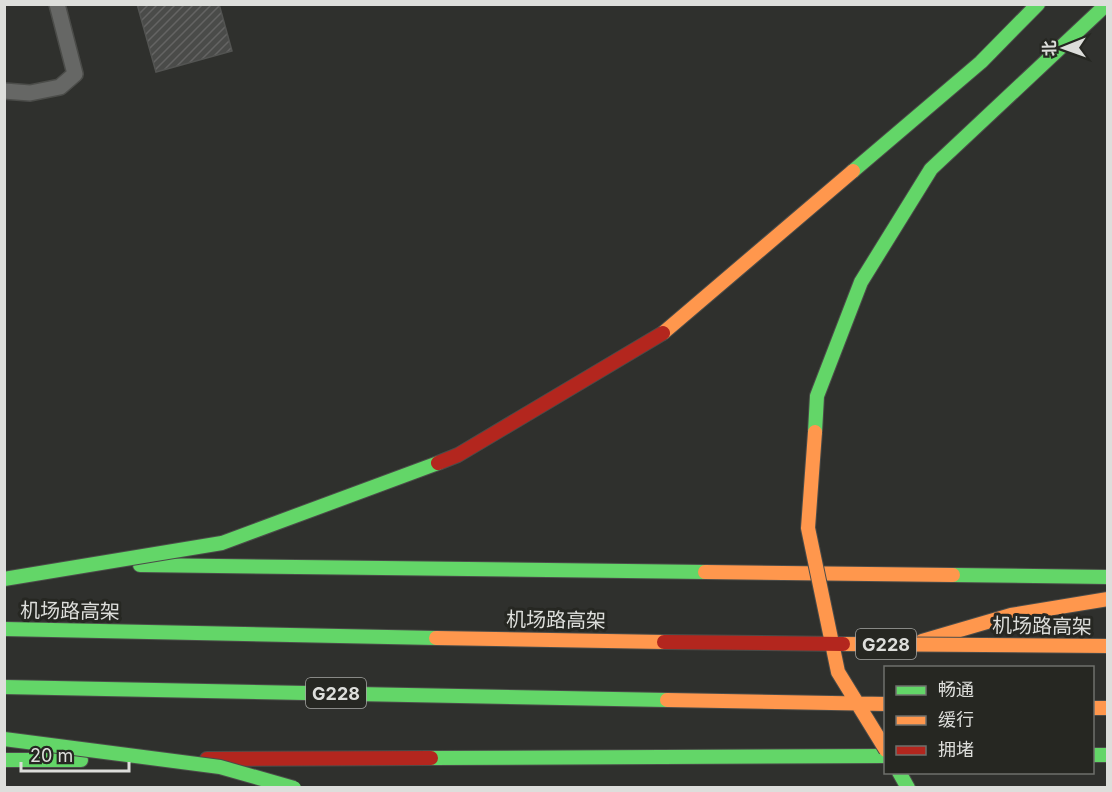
<svg xmlns="http://www.w3.org/2000/svg" width="1112" height="792" viewBox="0 0 1112 792" font-family="Inter,'Noto Sans SC',sans-serif">
<style>
.building{fill:url(#building-hatch);stroke:#535452;stroke-width:1.5}
.lines{fill:none;stroke-linecap:round;stroke-linejoin:round}
.lane-casing{stroke:#4b4c49;stroke-width:18}
.fast-casing{stroke:#4b4c49;stroke-width:16}
.slow-casing{stroke:#4b4c49;stroke-width:16}
.jam-casing{stroke:#4b4c49;stroke-width:16}
.lane{stroke:#666765;stroke-width:15}
.fast{stroke:#63d668;stroke-width:14}
.slow{stroke:#ff974d;stroke-width:14}
.jam{stroke:#b3261e;stroke-width:14}
.fast-bridge-casing{stroke:#4b4c49;stroke-width:16;stroke-linecap:butt}
.slow-bridge-casing{stroke:#4b4c49;stroke-width:16;stroke-linecap:butt}
.jam-bridge-casing{stroke:#4b4c49;stroke-width:16;stroke-linecap:butt}
.fast-bridge{stroke:#63d668;stroke-width:14}
.slow-bridge{stroke:#ff974d;stroke-width:14}
.jam-bridge{stroke:#b3261e;stroke-width:14}
.labels{text-anchor:middle;dominant-baseline:central;stroke-width:6;stroke-linejoin:round;paint-order:stroke}
.shield{fill:#262722;stroke:#a6a7a4;stroke-width:1.5}
.shield-label{font-size:18px;font-weight:bold;fill:#dddedb}
.street-label{font-size:20px;fill:#dddedb;stroke:#262722}
</style>
<defs>
<pattern id="building-hatch" width="6" height="6" patternUnits="userSpaceOnUse" patternTransform="scale(1.5)"><rect width="6" height="6" fill="#4a4b49"/><path d="M-1 1l2-2M0 6l6-6M5 7l2-2" fill="none" stroke="#646463"/></pattern>
</defs>
<rect width="100%" height="100%" fill="#2f302d"/>
<path class="building" d="M137 4H219L232 51 156 72Z"/>
<g class="lines">
<g class="lane-casing">
<path id="lane" d="M4 91 30 93 60 87 75 74 57 4"/>
</g>
<g class="fast-casing">
<path id="fast" d="M853 171 981 62 1038 4
M140 565 705 572
M953 575 1108 577
M4 629 436 638
M4 687 667 700
M1092 755H1108
M431 758 886 756
M4 760H81
M899 772 908 788"/>
</g>
<g class="slow-casing">
<path id="slow" d="M663 333 853 171
M705 572 953 575
M436 638 664 642
M922 641 1011 615 1108 599
M1092 708H1108"/>
</g>
<g class="jam-casing">
<path id="jam" d="M207 759 431 758"/>
</g>
<use href="#lane" class="lane"/>
<use href="#fast" class="fast"/>
<use href="#slow" class="slow"/>
<use href="#jam" class="jam"/>
<g class="fast-bridge-casing">
<path id="fast-bridge" d="M815 432 817 396 861 282 931 169 1107 4
M4 579 222 543 438 463
M4 739 220 767 294 788"/>
</g>
<g class="slow-bridge-casing">
<path id="slow-bridge" d="M815 432 808 528 838 672 886 750
M843 644 1108 646
M667 700 886 704"/>
</g>
<g class="jam-bridge-casing">
<path id="jam-bridge" d="M438 463 458 455 663 333
M664 642 843 644"/>
</g>
<use href="#fast-bridge" class="fast-bridge"/>
<use href="#slow-bridge" class="slow-bridge"/>
<use href="#jam-bridge" class="jam-bridge"/>
</g>
<g class="labels">
<g class="shield">
<rect x="856" y="629" width="60" height="30" rx="4.5"/>
<rect x="306" y="678" width="60" height="30" rx="4.5"/>
</g>
<g class="shield-label">
<text x="886" y="644">G228</text>
<text x="336" y="693">G228</text>
</g>
<g class="street-label">
<text transform="translate(70 611) rotate(1)">机场路高架</text>
<text transform="translate(556 620) rotate(1)">机场路高架</text>
<text transform="translate(1042 626) rotate(1)">机场路高架</text>
</g>
</g>
<rect width="1112" height="792" fill="none" stroke="#dddedb" stroke-width="12"/>
<rect x="884" y="666" width="210" height="108" fill="#262722" stroke="#6f706c" stroke-width="1.5"/>
<rect x="896" y="686" width="30" height="9" fill="#63d668" stroke="#6f706c" stroke-width="1.5"/>
<text x="938" y="696" font-size="18" fill="#dddedb">畅通</text>
<rect x="896" y="716" width="30" height="9" fill="#ff974d" stroke="#6f706c" stroke-width="1.5"/>
<text x="938" y="726" font-size="18" fill="#dddedb">缓行</text>
<rect x="896" y="746" width="30" height="9" fill="#b3261e" stroke="#6f706c" stroke-width="1.5"/>
<text x="938" y="756" font-size="18" fill="#dddedb">拥堵</text>
<g transform="translate(1064 48) rotate(269)" stroke="#262722" stroke-width="4.5" paint-order="stroke">
<path d="M0-4.5L10 22L0 15L-10 22Z" fill="#dddedb"/>
<text y="-9" font-size="16" font-weight="bold" text-anchor="middle" fill="#dddedb">北</text>
</g>
<path d="M21 762v9h108v-9" fill="none" stroke="#dddedb" stroke-width="3"/>
<text x="30" y="762" font-size="18" fill="#dddedb" stroke="#262722" stroke-width="4.5" paint-order="stroke">20 m</text>
</svg>
